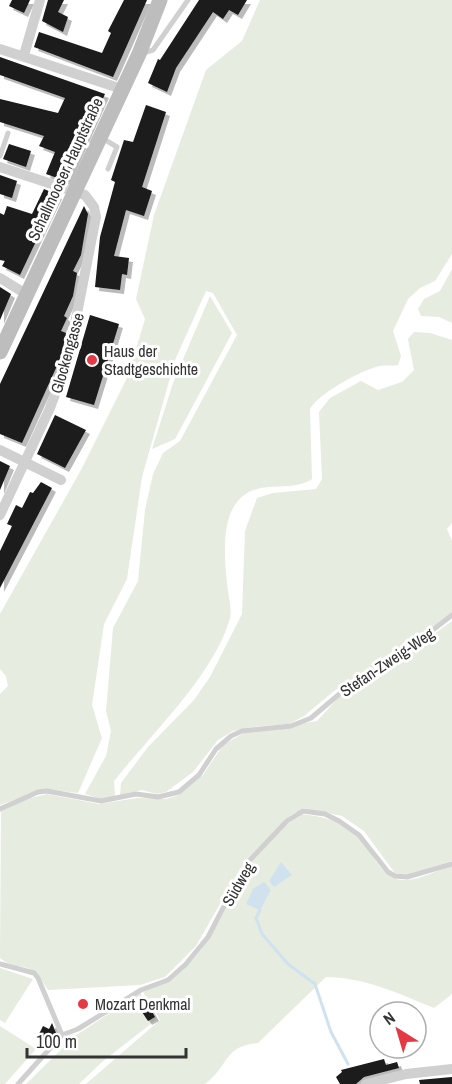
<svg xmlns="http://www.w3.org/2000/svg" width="452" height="1084" viewBox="0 0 452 1084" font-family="'Archivo Narrow',sans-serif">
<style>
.green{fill:#e6ecdf}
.water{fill:#cfe2ee}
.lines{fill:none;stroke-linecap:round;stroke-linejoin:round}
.stream{stroke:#cfe2ee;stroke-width:3}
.building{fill:#1a1a1a;filter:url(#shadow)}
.lane{stroke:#d0d0d0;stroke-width:5}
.street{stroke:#d0d0d0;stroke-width:10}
.secondary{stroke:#bdbdbd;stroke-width:15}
.poi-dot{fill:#e63946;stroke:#fff;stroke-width:2}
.labels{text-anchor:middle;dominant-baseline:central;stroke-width:6;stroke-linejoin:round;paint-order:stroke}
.street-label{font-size:16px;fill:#333;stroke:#fff}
.poi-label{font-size:16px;fill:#333;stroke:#fff;text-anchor:start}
</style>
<defs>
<filter id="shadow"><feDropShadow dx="4" dy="4" stdDeviation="0" flood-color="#0004"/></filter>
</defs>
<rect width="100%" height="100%" fill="#fff"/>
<path class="green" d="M260 0H452V254L435 281 420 288 408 299 393 331 401 356 398 365C392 366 385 365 379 366 360 371 319 393 310 409L312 479C289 494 257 477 237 502 220 523 225 565 228 591 229 599 232 610 230 618 214 675 151 734 114 781L115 797 101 799 85 794 106 756 111 731 106 711 113 628 138 581 145 510 153 474 163 453 180 441 237 335 213 293 206 291 175 360 142 477 127 579 104 624 92 705 102 738 78 793 44 789 0 805V694L8 686 6 676 0 669V614L81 470 128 376 145 319 136 299 154 215 206 70 242 41Z
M452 269V323L439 317 421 316 418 309 424 299 440 291Z
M210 296 232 333 175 439 152 449 173 383Z
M414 332 430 333 452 340V523L447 529 452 541V612L396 655 334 691 304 716 289 724 252 727 233 731 218 740 193 772 166 792 157 794 142 790 120 795 121 783 148 747 194 700 210 677 242 614 245 531 257 498 273 493 316 489 322 479 319 412 330 398 361 381 378 390 402 382 414 370 408 339Z
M452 621V861L406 875 395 873 364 831 342 816 303 808 291 815 244 862 196 946 165 977 140 985 48 990C28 955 21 975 0 958L1 811 27 799 47 794 99 804 137 798 166 799 179 795 203 775 223 745 244 733 317 721 339 697 401 658Z
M301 814C322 816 341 821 357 835 371 848 381 880 403 880 419 881 436 870 452 866V994L434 1008C400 994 363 977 326 977L258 1043C223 1046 230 1065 205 1084H86L160 1020 143 992C194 971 207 945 231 898 237 887 241 874 249 865 263 847 282 827 301 814Z
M0 968 33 979 5 1023 0 1020Z
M140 993 157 1019 102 1062 79 1084H26L75 1036Z
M0 1026 36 1049 5 1084H0Z"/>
<path class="water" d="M281 862 292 875 274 887 269 881Z
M264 882 271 890 260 910 246 904 253 889Z"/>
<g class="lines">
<path class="stream" d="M260 910 256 918 262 934 288 964 315 984 331 1032 348 1064"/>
</g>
<path class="building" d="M12 0H30L24 13 9 6Z
M48 0H64L58 12 68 17 63 32 42 21Z
M124 0H147L113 77 34 47 39 32 102 53 111 33 108 31Z
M199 0H247L238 15 229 10 223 19 213 12 176 68 167 92 148 83 158 59 160 60Z
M0 57 105 94 66 181 46 174 55 152 39 146 44 136 0 122V99L58 113 65 98 0 75Z
M146 105 166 112 142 187 152 191 144 216 126 210 114 256 129 258 127 275 122 274 120 290 95 287 100 237 115 182 111 180 124 140 133 142Z
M9 144 31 151 26 167 3 159Z
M0 175 17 181 12 198 0 194Z
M44 189 58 195 20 275 2 266 5 261 0 260V213L4 215 7 206 32 214Z
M84 206 88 214 81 255 73 271 77 273 73 296 64 316 67 318 61 331 66 333 61 357 22 443 0 434V384Z
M0 287 11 294 0 320Z
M90 315 119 324 94 405 66 397Z
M55 415 86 430 65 468 37 454Z
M0 461 10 466 0 490Z
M41 482 52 488 0 588V551L12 526 7 524 16 505 22 508 30 492 33 493Z
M144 998 155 1017 148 1021 136 1003Z
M52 1023 56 1033 44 1048 40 1046 43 1041 37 1038 43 1026 49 1029Z
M384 1059 386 1065 397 1062 399 1068 364 1077 356 1084H340L336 1077 342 1072 341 1070Z
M452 1077V1084H420L419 1080Z"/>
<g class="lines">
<path class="lane" d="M140 54 153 50 188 0
M102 138 117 147 108 169
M0 156 8 133
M0 809 38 792 47 791 101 801 136 794 158 797 179 792 199 775 216 749 231 736 242 731 291 726 311 718 356 680 398 657 452 615
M0 964 34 973 38 978 62 1035
M18 1084 62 1035 78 1029 141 990 168 980 186 964 208 937 246 864 287 821 298 814 303 811 325 814 339 821 359 835 388 872 395 876 407 877 452 864"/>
<path class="street" d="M0 49 122 89
M24 55 40 0
M0 167 85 195 94 207 96 217 68 359 50 408 0 515
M0 278 26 294
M0 450 61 480
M366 1084 406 1074 452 1069"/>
<path class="secondary" d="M0 352 139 54 160 0"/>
</g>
<g class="poi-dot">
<circle cx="92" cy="360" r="6"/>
<circle cx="83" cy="1004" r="6"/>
</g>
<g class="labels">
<g class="street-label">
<text transform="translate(65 169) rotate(-65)">Schallmooser Hauptstraße</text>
<text transform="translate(67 353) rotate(-74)">Glockengasse</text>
<text transform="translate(387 662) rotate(-34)">Stefan-Zweig-Weg</text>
<text transform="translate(238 884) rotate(-60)">Südweg</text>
</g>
<g class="poi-label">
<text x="104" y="351">Haus der<tspan x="104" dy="18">Stadtgeschichte</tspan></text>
<text x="95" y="1004">Mozart Denkmal</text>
</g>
</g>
<g transform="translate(398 1030) rotate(323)"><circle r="28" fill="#ffffff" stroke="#adadad" stroke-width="1.5"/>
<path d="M0-4.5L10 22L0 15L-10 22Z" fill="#e63946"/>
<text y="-9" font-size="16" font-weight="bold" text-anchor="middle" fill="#333333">N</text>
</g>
<path d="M27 1048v9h159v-9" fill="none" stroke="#333333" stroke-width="3"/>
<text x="36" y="1048" font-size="18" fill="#333333" stroke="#ffffff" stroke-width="4.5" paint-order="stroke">100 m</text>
</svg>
